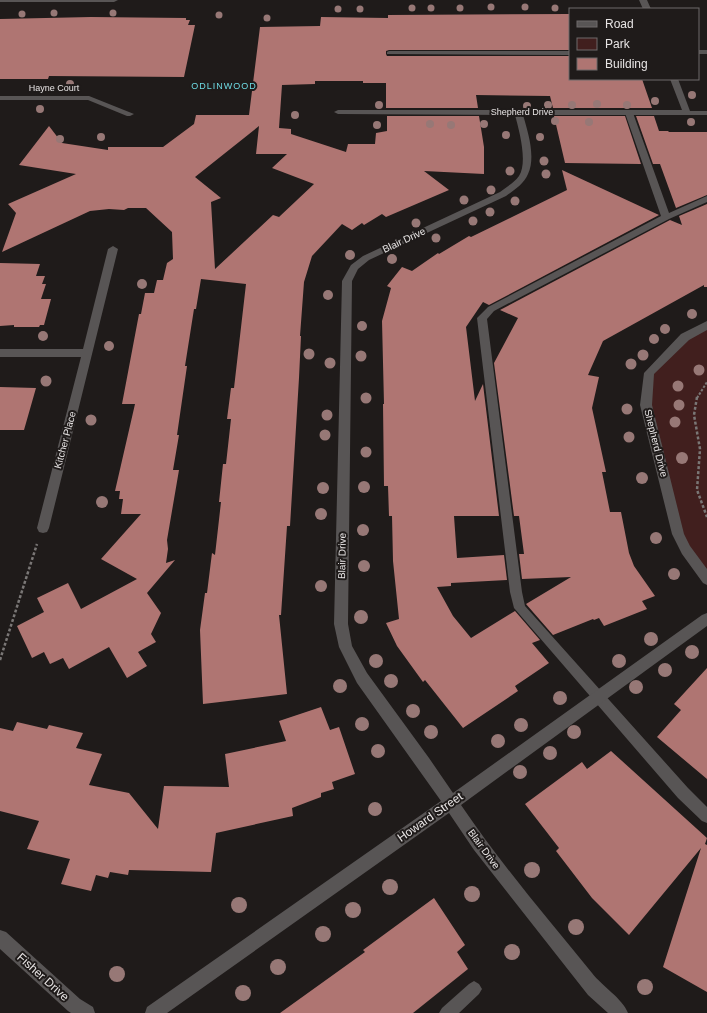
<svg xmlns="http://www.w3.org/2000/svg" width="707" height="1013" viewBox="0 0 707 1013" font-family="Helvetica,sans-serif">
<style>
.green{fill:#411f1e}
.building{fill:#af7572;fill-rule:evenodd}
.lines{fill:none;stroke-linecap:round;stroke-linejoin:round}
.path-far1{stroke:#7a7776;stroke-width:2;stroke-dasharray:2.5 1.5;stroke-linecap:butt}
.path{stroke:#7a7776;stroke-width:2.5;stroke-dasharray:3 2;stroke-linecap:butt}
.lane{fill:#585555;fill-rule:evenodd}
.street{fill:#585555;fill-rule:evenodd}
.tree{fill:#977876}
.labels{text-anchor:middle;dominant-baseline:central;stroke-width:4;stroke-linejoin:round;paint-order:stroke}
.far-neighbourhood-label{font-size:9px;letter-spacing:1px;fill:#6edae3;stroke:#1f1b1a}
.far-street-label{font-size:9px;fill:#e7e4e4;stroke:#1f1b1a}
.street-label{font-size:10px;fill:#e7e4e4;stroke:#1f1b1a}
.near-street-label{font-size:12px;fill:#e7e4e4;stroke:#1f1b1a}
</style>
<rect width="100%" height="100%" fill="#1f1b1a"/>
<path class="green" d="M707 328V576L679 533 649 406 651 374 687 339Z"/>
<path class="building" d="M570 14V50H389L386 51V54L387 56H570V79H642L652 108H553L550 96 476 95 478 108H386V83H363V81H315V84L282 85 279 128 291 129V134L346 152 348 144H375L376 133 387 131V116H479L484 147V174L424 171 449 190 386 217 382 214 364 225 362 223 352 230 342 224 312 256 304 282 300 336H301L299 378 290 526H287L281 615H279L287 694 203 704 200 630 205 593H207L212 553 215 555 221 502H219L223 464H226L231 419H227L231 388H234L246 284 201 279 196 309H194L185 366H187L177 435H179L173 470H179L167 540 168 549 166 563 175 560 147 593 161 613 151 634 156 642 138 652 147 666 127 678 109 647 69 669 63 658 50 664 44 652 32 658 17 626 44 612 37 598 68 583 81 609 137 579 101 559 141 514H121L123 499H119L120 491H115L135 404H122L139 314H141L145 293H154L157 280H163L167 263 173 259 172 232 146 208H128L124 210 109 209 90 211 2 252 16 213 8 204 76 174 19 165 49 126 62 143 108 150V147H163L194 124 196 115H249L260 27 320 26 321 17 388 18V15ZM259 126 256 154H287L272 168 314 184 279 217 273 215 215 269 211 202 221 198 195 177Z
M91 17 186 18V20H190L188 25H195L184 77 49 76 48 79H0V19Z
M554 116H625L641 164 565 163Z
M636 116H654L659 131H668L669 132H707V195L676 208 660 164H653Z
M562 170 659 215 489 305 483 302 466 327 475 401 483 384 499 516H454L457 558 504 555 507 580 451 583V586L437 587 453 616 471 638 515 611 540 640 532 643 549 663 515 686 518 691 463 728 425 680 423 682 397 646 386 623 399 619 393 561 392 516H389L388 486H384L383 404H384L382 321 391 288 387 286 402 267 412 271 438 253 439 254 469 236 471 237 567 190Z
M707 204V287H704V285L603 341 588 375 599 377 592 408 606 472H602L610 512H621L629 553 634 566 655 596 642 601 647 609 604 626 599 618 594 620 593 619 553 635 526 604 571 577 522 579 519 554H524L519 516H514L494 363 518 318 500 310 670 220 682 225 679 216Z
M0 263 40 264 36 276H45L42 284H46L41 299H51L44 325H40L39 327H14V325L0 326Z
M0 387 36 388 24 430H0Z
M707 668V779L657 737 681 710 674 704Z
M321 707 330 730 339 727 355 774 332 782 334 789 321 793V797L292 808 293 816 216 833 211 872 129 870 128 875 110 872 108 878 96 875 91 891 61 884 70 859 27 849 39 821 0 811V728L13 731 17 722 47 729 49 725 83 733 76 748 102 754 89 785 129 793 158 829 164 786 229 787 225 754 286 741 279 721Z
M611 751 707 838 705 844 707 845V992L663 967 701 848 629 935 592 898 556 851 559 848 525 804 582 762 587 769Z
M434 898 465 945 457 952 468 969 413 1013H280L365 952 363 950Z"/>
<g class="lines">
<path class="path-far1" d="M697 398 707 382"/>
<path class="path" d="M697 397 694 415 700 449 697 490 707 517
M0 660 37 544"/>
<path class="lane" d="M698 50H707V54H698Z
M389 51H570V55L387 54V52Z
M626 111H632L633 113 669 213 707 196V202L669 219 494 311 487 319 522 592 525 606 688 788 707 807V823L702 821 678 798 514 608 510 592 477 318 488 307 661 216 625 113Z
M474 981 479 984 482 989 479 994 459 1013H439L442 1008 469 984Z"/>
<path class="street" d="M0 0H118L114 2H0Z
M639 0H647L651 9H643Z
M670 79H678L690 111H707V115H523C528 132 536 157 528 174 524 184 514 190 506 196L369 260 358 269 352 281 348 624 352 646 367 673 429 758 453 793 702 615 707 613V626L461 805C501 864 547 918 592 973 602 986 623 999 628 1013H608L588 995 474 850 449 813 167 1013H145L147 1007 441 801 357 683 339 647 334 624 342 281 351 265 363 256 500 192C506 187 514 183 519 176 528 162 519 130 515 115L338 114 334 112 338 110H682Z
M0 96H89L134 114 130 116H127L88 100H0Z
M113 246 118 249 49 528 47 532 43 533 39 532 37 528 81 357H0V349H83L108 249Z
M707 321V330L689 340 654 374 652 405 684 534 690 546 707 569V585L703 583 682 554 672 534 640 405 644 373 681 334Z
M0 930 6 932 80 999 93 1007 95 1013H71L68 1011 0 949Z"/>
</g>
<g class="tree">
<circle cx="491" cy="7" r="3.5"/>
<circle cx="525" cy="7" r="3.5"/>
<circle cx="412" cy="8" r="3.5"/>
<circle cx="431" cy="8" r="3.5"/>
<circle cx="460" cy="8" r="3.5"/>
<circle cx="555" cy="8" r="3.5"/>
<circle cx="338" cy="9" r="3.5"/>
<circle cx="360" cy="9" r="3.5"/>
<circle cx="54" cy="13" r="3.5"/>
<circle cx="113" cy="13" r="3.5"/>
<circle cx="22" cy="14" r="3.5"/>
<circle cx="219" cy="15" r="3.5"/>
<circle cx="267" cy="18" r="3.5"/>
<circle cx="70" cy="84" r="4"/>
<circle cx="692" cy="95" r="4"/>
<circle cx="655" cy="101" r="4"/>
<circle cx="597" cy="104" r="4"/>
<circle cx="379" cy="105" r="4"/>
<circle cx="548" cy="105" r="4"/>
<circle cx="572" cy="105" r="4"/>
<circle cx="627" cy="105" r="4"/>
<circle cx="527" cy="106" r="4"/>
<circle cx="40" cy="109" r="4"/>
<circle cx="295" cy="115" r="4"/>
<circle cx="555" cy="121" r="4"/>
<circle cx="589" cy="122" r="4"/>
<circle cx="691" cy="122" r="4"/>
<circle cx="430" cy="124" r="4"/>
<circle cx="484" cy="124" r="4"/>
<circle cx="377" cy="125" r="4"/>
<circle cx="451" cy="125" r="4"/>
<circle cx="506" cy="135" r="4"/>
<circle cx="101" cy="137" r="4"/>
<circle cx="540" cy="137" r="4"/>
<circle cx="60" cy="139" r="4"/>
<circle cx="544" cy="161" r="4.5"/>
<circle cx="510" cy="171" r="4.5"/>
<circle cx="546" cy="174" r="4.5"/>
<circle cx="491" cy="190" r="4.5"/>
<circle cx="464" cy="200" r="4.5"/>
<circle cx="515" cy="201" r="4.5"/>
<circle cx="490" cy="212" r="4.5"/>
<circle cx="473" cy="221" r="4.5"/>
<circle cx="416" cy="223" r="4.5"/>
<circle cx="436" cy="238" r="4.5"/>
<circle cx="350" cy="255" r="5"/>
<circle cx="392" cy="259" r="5"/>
<circle cx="142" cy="284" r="5"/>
<circle cx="328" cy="295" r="5"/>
<circle cx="692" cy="314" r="5"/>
<circle cx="362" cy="326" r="5"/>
<circle cx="665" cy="329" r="5"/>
<circle cx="43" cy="336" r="5"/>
<circle cx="654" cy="339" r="5"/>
<circle cx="109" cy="346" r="5"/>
<circle cx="309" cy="354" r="5.5"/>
<circle cx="643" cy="355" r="5.5"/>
<circle cx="361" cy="356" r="5.5"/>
<circle cx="330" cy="363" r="5.5"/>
<circle cx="631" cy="364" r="5.5"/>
<circle cx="699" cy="370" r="5.5"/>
<circle cx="46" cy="381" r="5.5"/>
<circle cx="678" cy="386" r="5.5"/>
<circle cx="366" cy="398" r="5.5"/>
<circle cx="679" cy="405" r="5.5"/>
<circle cx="627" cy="409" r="5.5"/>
<circle cx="327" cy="415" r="5.5"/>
<circle cx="91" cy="420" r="5.5"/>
<circle cx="675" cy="422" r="5.5"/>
<circle cx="325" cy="435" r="5.5"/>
<circle cx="629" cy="437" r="5.5"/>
<circle cx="366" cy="452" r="5.5"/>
<circle cx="682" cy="458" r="6"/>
<circle cx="642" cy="478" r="6"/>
<circle cx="364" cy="487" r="6"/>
<circle cx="323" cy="488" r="6"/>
<circle cx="102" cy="502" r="6"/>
<circle cx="321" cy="514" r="6"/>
<circle cx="363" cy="530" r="6"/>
<circle cx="656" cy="538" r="6"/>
<circle cx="364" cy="566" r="6"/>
<circle cx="674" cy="574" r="6"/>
<circle cx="321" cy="586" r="6"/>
<circle cx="361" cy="617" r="7"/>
<circle cx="651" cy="639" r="7"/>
<circle cx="692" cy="652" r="7"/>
<circle cx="376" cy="661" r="7"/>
<circle cx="619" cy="661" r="7"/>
<circle cx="665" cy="670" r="7"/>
<circle cx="391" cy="681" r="7"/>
<circle cx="340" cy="686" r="7"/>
<circle cx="636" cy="687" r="7"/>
<circle cx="560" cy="698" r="7"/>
<circle cx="413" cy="711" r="7"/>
<circle cx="362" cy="724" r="7"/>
<circle cx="521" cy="725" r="7"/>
<circle cx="431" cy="732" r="7"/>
<circle cx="574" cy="732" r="7"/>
<circle cx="498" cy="741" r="7"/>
<circle cx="378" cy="751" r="7"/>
<circle cx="550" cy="753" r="7"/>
<circle cx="520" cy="772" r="7"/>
<circle cx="375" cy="809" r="7"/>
<circle cx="532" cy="870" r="8"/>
<circle cx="390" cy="887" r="8"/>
<circle cx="472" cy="894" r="8"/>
<circle cx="239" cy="905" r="8"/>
<circle cx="353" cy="910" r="8"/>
<circle cx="576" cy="927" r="8"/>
<circle cx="323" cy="934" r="8"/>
<circle cx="512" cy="952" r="8"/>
<circle cx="278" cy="967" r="8"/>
<circle cx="117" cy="974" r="8"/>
<circle cx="645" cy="987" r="8"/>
<circle cx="243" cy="993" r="8"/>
</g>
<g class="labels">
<g class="far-neighbourhood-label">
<text x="224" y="86">ODLINWOOD</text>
</g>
<g class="far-street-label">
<text x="54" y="88">Hayne Court</text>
<text x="522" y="112">Shepherd Drive</text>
</g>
<g class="street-label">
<text transform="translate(404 240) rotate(-25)">Blair Drive</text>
<text transform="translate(65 440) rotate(-75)">Kitcher Place</text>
<text transform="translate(656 443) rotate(76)">Shepherd Drive</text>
<text transform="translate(342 556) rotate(-89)">Blair Drive</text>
<text transform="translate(484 849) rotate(54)">Blair Drive</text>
</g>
<g class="near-street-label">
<text transform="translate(430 817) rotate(-35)">Howard Street</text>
<text transform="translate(43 977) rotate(42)">Fisher Drive</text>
</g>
</g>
<rect x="569" y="8" width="130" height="72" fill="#1f1b1a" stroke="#6f6b6b"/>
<rect x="577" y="21" width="20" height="6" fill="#585555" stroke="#6f6b6b"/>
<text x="605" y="28" font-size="12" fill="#e7e4e4">Road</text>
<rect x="577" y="38" width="20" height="12" fill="#411f1e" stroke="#6f6b6b"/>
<text x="605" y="48" font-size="12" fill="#e7e4e4">Park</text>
<rect x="577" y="58" width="20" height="12" fill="#af7572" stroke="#6f6b6b"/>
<text x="605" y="68" font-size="12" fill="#e7e4e4">Building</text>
</svg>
